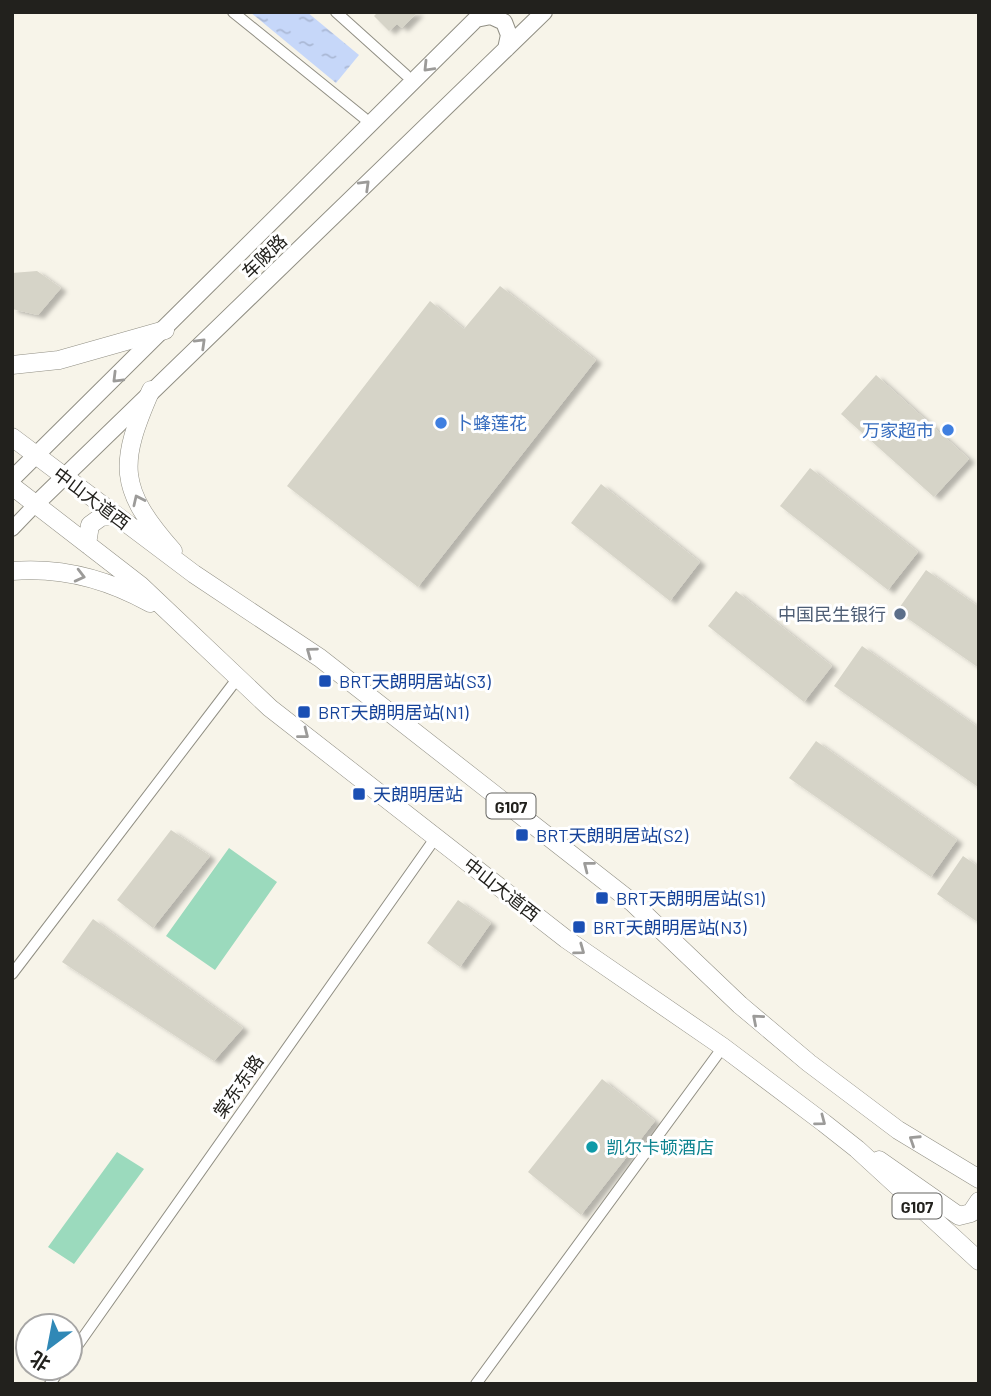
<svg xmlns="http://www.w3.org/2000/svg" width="991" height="1396" viewBox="0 0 991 1396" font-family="Barlow,'Noto Sans SC',sans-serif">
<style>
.pitch{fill:#9bdabd}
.water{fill:url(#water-ripples)}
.building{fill:#d6d4c8;filter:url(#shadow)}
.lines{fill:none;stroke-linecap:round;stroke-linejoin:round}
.minor-casing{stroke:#918f84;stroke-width:12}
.secondary-casing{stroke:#918f84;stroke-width:16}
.primary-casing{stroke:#918f84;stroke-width:18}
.trunk-casing{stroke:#918f84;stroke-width:19}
.minor{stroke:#fff;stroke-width:10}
.secondary{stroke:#fff;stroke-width:14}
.primary{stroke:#fff;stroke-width:16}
.trunk{stroke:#fff;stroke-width:18}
.oneway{stroke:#9c9b99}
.shop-dot{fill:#3f7fe0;stroke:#fff;stroke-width:2.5}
.service-dot{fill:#5c6f8a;stroke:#fff;stroke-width:2.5}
.transit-dot{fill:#1a4fb4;stroke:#fff;stroke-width:2.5}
.culture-dot{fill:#0f9aa8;stroke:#fff;stroke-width:2.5}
.labels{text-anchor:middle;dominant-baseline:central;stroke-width:6;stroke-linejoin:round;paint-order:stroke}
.shield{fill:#fff;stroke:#646461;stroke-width:2}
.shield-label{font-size:16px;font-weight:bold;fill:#22211d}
.street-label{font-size:18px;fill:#22211d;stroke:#fff}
.shop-label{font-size:18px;fill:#366cbe;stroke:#fff;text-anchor:start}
.service-label{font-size:18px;fill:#4e5e75;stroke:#fff;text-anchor:end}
.transit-label{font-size:18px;fill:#164399;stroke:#fff;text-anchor:start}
.culture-label{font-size:18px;fill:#0d838f;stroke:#fff;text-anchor:start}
</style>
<defs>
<pattern id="water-ripples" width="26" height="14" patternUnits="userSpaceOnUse" patternTransform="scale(1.75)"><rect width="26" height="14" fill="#c6d7f9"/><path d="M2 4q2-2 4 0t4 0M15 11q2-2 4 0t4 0" fill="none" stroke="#aab8d5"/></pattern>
<filter id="shadow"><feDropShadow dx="6" dy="3.5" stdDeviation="2" flood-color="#0004"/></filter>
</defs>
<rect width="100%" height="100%" fill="#f7f4e9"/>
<path class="pitch" d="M229 848 277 882 215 970 166 936Z
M117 1152 144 1169 74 1264 48 1247Z"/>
<path class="water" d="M250 12H307L359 55 336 83Z"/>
<path class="building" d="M378 12H418L402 28 397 24 389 31 374 16Z
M37 271 61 288 38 315 12 309V273Z
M500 286 596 360 418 587 287 486 430 301 464 329Z
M876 375 969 459 934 497 841 414Z
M810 468 918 552 888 590 780 506Z
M601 484 700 562 670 601 571 523Z
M926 570 979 607V668L897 611Z
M736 591 832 666 804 702 708 626Z
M862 646 979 728 978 787 834 686Z
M816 741 957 840 931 877 789 778Z
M171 830 210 856 153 928 117 900Z
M963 856 979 867V923L937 894Z
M458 900 491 923 460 967 427 943Z
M93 919 243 1028 214 1061 62 962Z
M602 1079 655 1121 581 1215 528 1172Z"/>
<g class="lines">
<g class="minor-casing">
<path id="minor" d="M233 12 364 118
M336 12 406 75
M12 974 237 679
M70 1356 436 837
M50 1384 61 1368
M476 1384 723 1047"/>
</g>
<g class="secondary-casing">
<path id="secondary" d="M12 529 36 504"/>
</g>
<g class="primary-casing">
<path id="primary" d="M476 19 491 16 504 22 509 35 506 49
M12 479 483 12
M36 504 544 12"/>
</g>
<g class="trunk-casing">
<path id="trunk" d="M12 365 59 360 165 330
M151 390C119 463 117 488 173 551
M12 437 194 574 320 658 633 903 740 1005 809 1063 898 1130 979 1179
M12 486 140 585 270 708 566 939 723 1047 824 1123 857 1149 979 1261
M87 544 90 525 101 517 113 515
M12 571C61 567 107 579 150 603
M879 1160 959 1216 971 1213 979 1201"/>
</g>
<use href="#minor" class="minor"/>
<use href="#secondary" class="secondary"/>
<use href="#primary" class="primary"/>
<use href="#trunk" class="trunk"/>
</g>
<defs><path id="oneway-chevron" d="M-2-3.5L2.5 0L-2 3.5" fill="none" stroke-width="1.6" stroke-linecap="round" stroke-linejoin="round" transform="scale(1.75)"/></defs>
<g class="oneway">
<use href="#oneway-chevron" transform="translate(428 67) rotate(134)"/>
<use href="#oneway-chevron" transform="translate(365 185) rotate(-44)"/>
<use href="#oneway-chevron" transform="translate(201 343) rotate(-44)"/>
<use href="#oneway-chevron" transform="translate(117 378) rotate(135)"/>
<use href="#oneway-chevron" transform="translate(138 500) rotate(-115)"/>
<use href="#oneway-chevron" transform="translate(80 576) rotate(14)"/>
<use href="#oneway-chevron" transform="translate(311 652) rotate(-144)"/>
<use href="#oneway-chevron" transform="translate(304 734) rotate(38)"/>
<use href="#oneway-chevron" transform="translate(588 866) rotate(-142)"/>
<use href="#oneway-chevron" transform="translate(580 950) rotate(36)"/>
<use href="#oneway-chevron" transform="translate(757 1019) rotate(-139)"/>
<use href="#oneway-chevron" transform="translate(821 1121) rotate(37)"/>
<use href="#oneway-chevron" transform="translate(914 1140) rotate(-147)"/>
</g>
<g class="shop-dot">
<circle cx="441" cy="423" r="7"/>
<circle cx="948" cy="430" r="7"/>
</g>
<circle class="service-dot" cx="900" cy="614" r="7"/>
<g class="transit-dot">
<rect x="318" y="674" width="14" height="14" rx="3.5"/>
<rect x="297" y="705" width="14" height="14" rx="3.5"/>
<rect x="352" y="787" width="14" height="14" rx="3.5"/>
<rect x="515" y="828" width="14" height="14" rx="3.5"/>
<rect x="595" y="891" width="14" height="14" rx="3.5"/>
<rect x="572" y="920" width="14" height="14" rx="3.5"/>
</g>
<circle class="culture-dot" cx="592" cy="1147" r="7"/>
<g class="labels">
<g class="shield">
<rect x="486.5" y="793.5" width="49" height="25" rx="5"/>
<rect x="892.5" y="1193.5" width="49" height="25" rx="5"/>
</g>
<g class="shield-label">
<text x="511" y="806">G107</text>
<text x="917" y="1206">G107</text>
</g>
<g class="street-label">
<text transform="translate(264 256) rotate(-44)">车陂路</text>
<text transform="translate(92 498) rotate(37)">中山大道西</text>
<text transform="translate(502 889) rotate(38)">中山大道西</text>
<text transform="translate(238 1086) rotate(-55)">棠东东路</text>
</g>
<g class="shop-label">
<text x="455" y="423">卜蜂莲花</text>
<text x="934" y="430" text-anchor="end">万家超市</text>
</g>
<g class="service-label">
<text x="886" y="614">中国民生银行</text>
</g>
<g class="transit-label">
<text x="339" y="681">BRT天朗明居站(S3)</text>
<text x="318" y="712">BRT天朗明居站(N1)</text>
<text x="373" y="794">天朗明居站</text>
<text x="536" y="835">BRT天朗明居站(S2)</text>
<text x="616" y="898">BRT天朗明居站(S1)</text>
<text x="593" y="927">BRT天朗明居站(N3)</text>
</g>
<g class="culture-label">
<text x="606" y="1147">凯尔卡顿酒店</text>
</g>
</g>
<rect width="991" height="1396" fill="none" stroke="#22211d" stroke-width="28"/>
<g transform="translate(49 1347) rotate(212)"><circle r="33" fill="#ffffff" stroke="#a7a6a5" stroke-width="2"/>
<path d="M0-5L12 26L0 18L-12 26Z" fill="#3088b6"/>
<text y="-10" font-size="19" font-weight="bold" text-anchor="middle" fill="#22211d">北</text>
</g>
</svg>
